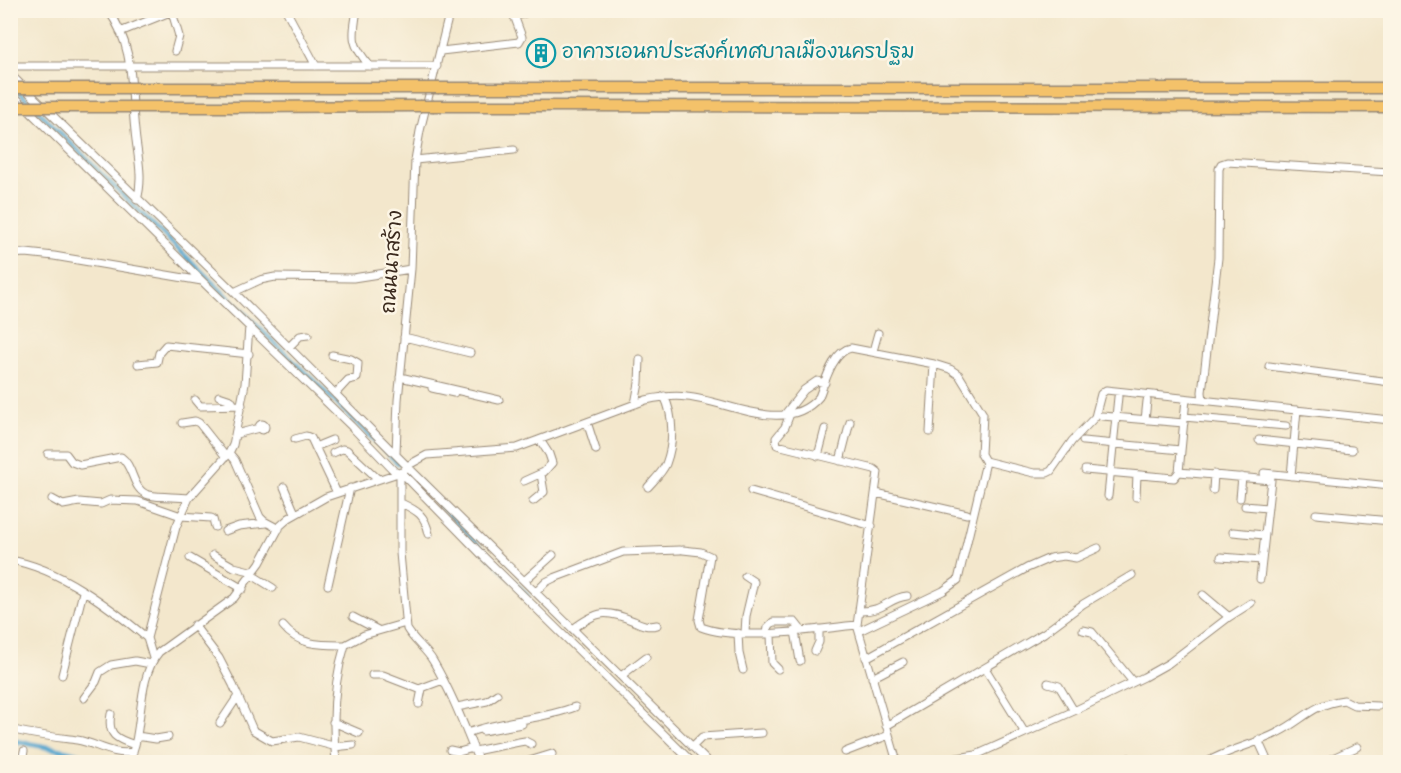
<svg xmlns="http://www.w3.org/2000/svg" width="1401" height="773" viewBox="0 0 1401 773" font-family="Kalam,'Playpen Sans Thai',sans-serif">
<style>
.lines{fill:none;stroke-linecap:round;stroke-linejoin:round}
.canal{stroke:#55a8d0;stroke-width:5}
.minor-casing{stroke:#978875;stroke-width:9}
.highway-casing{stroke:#978875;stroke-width:13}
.minor{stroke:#fff;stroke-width:7}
.highway{stroke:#f4c26a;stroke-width:10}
.highway-bridge-casing{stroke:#978875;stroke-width:13;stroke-linecap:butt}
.highway-bridge{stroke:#f4c26a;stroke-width:10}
.labels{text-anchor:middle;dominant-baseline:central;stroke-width:5;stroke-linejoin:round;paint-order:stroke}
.culture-label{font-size:20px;fill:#0d838f;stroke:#fcf5e5;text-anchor:start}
.street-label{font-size:20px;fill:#3b2a1e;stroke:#fcf5e5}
</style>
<rect width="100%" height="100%" fill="#fcf5e5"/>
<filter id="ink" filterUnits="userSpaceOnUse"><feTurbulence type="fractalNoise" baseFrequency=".0167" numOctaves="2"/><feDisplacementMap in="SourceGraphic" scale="12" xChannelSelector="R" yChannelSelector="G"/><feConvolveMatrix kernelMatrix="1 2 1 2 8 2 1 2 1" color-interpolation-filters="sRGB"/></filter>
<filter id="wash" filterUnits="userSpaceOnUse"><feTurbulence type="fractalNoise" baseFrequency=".008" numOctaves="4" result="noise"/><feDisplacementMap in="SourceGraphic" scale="24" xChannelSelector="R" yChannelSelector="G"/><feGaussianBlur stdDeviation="1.35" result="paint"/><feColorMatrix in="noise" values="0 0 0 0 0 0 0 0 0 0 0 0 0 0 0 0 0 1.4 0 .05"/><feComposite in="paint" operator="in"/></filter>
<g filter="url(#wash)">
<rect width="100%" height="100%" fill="#f3e7cc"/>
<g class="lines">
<path class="canal" d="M10 83 133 205 398 463
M408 472 528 596
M10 740 67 751 107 762"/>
</g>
</g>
<g filter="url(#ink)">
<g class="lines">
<g class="minor-casing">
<path id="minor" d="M108 10C136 48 130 88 135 131 137 155 144 176 137 200
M286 10 316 66
M357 10C352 39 351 44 370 66
M172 12 179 36 175 51
M514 17 533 10
M120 32 175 10
M441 51 519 42 522 37 512 10
M10 66H437
M10 74 234 292 407 466 708 762
M10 92 202 281
M415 160 514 150
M10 254 26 253 54 256 202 281 351 426 396 473
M234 292 260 280 275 277 353 278 411 269
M404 337 470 353
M289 347 300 336 308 335
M873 351 878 333
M332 355 351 359 358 363 357 378 348 380 336 393
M138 364 157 362 159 353 166 345 249 354
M1269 366 1390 382
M400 377 499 400
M432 388 454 393
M219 396 231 400 234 405
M195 400 200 406 242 405
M1203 400 1202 392 1218 258 1219 169 1221 164 1227 162 1390 172
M635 404 639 383 640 359
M785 414 804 390 817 381 825 383
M790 414 785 427 776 438 777 445 874 469 878 472 857 625 897 762
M1102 416 1184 423
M1184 417 1286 426
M1145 420 1147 401
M587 422 596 450
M182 423 195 421 199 423 226 457
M259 427a3 3 0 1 1 6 0a3 3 0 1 1-6 0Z
M930 432 934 364
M236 434 259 428
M295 439 306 436 311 438 337 493
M1259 440 1352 450
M1083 441 1181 450
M315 447 332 440
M229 453 235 460 260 517 264 521 279 529
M333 453 342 449 347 450 378 479
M396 453 398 400 411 269 415 160 420 131 450 10
M48 454H66L72 462 80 465 121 457C134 466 132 491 149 495 162 498 176 496 189 498
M818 456 825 429
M840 461 850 422
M1085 470 1174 478 1179 472 1186 399
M1179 472 1271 480 1260 579
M1264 473 1390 486
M1291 476 1297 410
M524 481 544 472 552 463 549 454 540 440
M284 487 295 513
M648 487C654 480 662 473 666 464 674 443 674 416 664 396
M1213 490 1214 474
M751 491 872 526
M876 493 967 514
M1108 496 1118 397
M1136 497 1137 475
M1240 498 1242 477
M52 499 63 505 79 502 101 504 110 500 138 501 181 516 211 518 213 519 215 527
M533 501 544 492 541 474
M401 503C418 511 425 515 429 534
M1245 506 1267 508
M1316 514 1390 521
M225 531 239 526 266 523
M1233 532 1264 535
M683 550 701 552 710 556 699 620 701 627C741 642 814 629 857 625
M213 555 234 567 254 572
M1221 557 1262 560
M190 558 243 589
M10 560C59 568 110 607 147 638
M252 575 273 588
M524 581 553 555
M328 585 350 488
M536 592 546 582 554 578 623 552 680 550
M1203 595 1229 617
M859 611C884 612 888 598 907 596
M353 617 378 630
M194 625 219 658 233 685 253 730 272 741 299 737 333 746
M283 626C299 646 321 645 345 645
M573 629C598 610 606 610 634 621 642 625 648 627 657 625
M1083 630 1092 632 1133 682
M795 631 800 661
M859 631 943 591 958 580 986 462
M738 633 739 653 743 670
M745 633 746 616 754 582 745 576
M767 634 768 627 773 622H795L802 631
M771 634 772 663 778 669
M815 651 819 642V629
M153 658 147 638 176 527 189 498 229 453 233 445 245 384 249 326
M866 658 1027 568 1050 558 1064 556 1076 558 1098 548
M985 668 1025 733
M62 675 83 592
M372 675H383L419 689 443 680
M621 676 646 657
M872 678 903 662
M1048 683 1059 686 1074 711
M84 698 96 682 100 672 111 665 135 661 151 664
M419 704 422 689
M457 707 487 701 497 694
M111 714C107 735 116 739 135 745
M333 722 359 733
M220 723 238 696
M886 726 1044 633 1083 604 1132 575
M10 729C33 735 54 737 77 740 96 743 113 756 133 752
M483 731 522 724
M467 733C502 720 540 720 575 707
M137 736 156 739 168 737
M1258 740 1268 762
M334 747 353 745
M692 747 702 737 762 733
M450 750 459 752 473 748
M475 751 519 742 525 741 531 744
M845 752 889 735
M1129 758 1138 762
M301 760 307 762
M22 762 24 751
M130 762C132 753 136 744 137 735 142 708 141 673 159 652L234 598 260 563 280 526 289 518 326 497 401 472 485 558 692 762
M336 762C332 723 333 683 345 645L364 635 406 623
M479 762C465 728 452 693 433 661 426 649 414 641 407 629L400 553V476L407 466 427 455 517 448 646 400C660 397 673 395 687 397 728 401 786 436 819 397 825 382 833 351 851 348L934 364 950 369 959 375 983 414 981 454 985 461 1034 473H1047L1051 471 1072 441 1095 417 1101 394 1106 390 1390 420
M526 762 552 754
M933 762 976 755 1074 711 1144 677 1169 663 1229 617 1251 603
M1207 762C1229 749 1254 745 1277 733 1304 720 1310 705 1344 700L1354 705 1378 706
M1324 762 1357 747"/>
</g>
<g class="highway-casing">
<path id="highway" d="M232 88H424
M439 88H1390
M434 106 1390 107
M232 107 420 106"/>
</g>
<use href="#minor" class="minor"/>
<use href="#highway" class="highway"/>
<g class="highway-bridge-casing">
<path id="highway-bridge" d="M10 88H232
M424 88H439
M420 106H434
M10 107H232"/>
</g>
<use href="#highway-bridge" class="highway-bridge"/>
</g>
</g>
<defs>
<g id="building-ring" transform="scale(1.5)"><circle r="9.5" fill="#fcf5e5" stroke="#0f9aa8" stroke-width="1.5"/><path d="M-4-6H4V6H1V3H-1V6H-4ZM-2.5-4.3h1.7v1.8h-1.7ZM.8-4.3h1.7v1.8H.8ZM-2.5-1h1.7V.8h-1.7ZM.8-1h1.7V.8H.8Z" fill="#0f9aa8"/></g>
</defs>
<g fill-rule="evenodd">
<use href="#building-ring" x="541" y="53"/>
</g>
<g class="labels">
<g class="culture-label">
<text x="562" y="53">อาคารเอนกประสงค์เทศบาลเมืองนครปฐม</text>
</g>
<g class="street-label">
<text transform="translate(393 262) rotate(-86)">ถนนนาสร้าง</text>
</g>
</g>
<rect width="1401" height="773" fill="none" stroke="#fcf5e5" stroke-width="36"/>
</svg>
